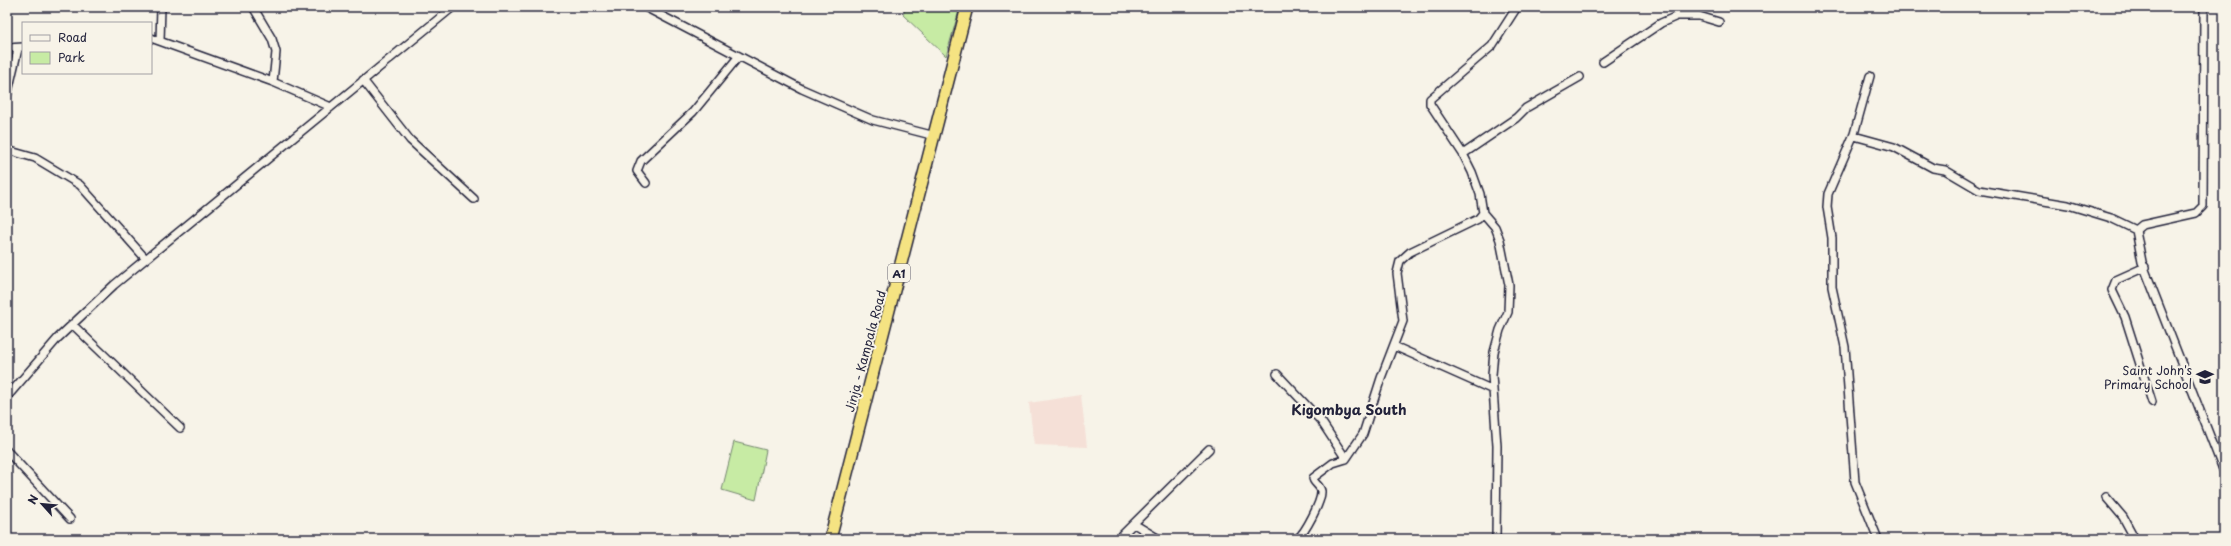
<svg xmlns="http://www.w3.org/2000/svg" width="2231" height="546" viewBox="0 0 2231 546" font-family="'Playpen Sans',sans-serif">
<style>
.built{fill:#f5e0d7}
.green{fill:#c7eba4;stroke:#748670}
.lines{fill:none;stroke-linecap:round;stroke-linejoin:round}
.minor-casing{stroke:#22223b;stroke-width:10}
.trunk-casing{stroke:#22223b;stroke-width:14}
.minor{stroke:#f7f3e8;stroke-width:7}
.trunk{stroke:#f5e382;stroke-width:11}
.labels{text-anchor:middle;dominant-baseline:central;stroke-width:4;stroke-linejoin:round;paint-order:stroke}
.shield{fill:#f7f3e8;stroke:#62616f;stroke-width:1}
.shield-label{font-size:11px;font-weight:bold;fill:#22223b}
.street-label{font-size:12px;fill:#22223b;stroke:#f7f3e8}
.poi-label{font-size:12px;fill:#22223b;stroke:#f7f3e8;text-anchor:end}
.quarter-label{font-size:14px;font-weight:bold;fill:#22223b;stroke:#f7f3e8}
</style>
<rect width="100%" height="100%" fill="#f7f3e8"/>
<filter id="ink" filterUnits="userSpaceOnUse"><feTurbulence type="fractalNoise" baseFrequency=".025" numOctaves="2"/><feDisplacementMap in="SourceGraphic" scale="8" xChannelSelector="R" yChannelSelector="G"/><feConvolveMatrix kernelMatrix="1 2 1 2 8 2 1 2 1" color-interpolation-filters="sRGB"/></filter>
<g filter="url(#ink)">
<path class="built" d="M1081 395 1087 447 1034 445 1029 403Z"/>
<path class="green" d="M906 7H960L946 56 903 15Z
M734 442 766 450 756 500 722 490Z"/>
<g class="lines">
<g class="minor-casing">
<path id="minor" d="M253 7 272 39 276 52 273 82
M645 7 802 89 873 120 935 136
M2204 7 2203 206 2196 213 2142 225 2136 230 2142 262 2224 472
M151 38 273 82 331 107
M160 41 161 7
M7 48 23 47
M1603 62 1661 23 1677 16H1699L1719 22
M1870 76 1854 134 1828 194 1827 207 1832 238V287L1845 347 1855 482 1878 539
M363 80 410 140 474 199
M7 96 18 49
M1854 136 1894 147 1933 168 1945 170 1979 190 2068 205 2111 218 2136 230
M7 150 35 158 80 185 145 258
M1463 154 1430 104V99L1492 46 1517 7
M646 183 637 171 641 161 693 112 739 56
M2145 267 2116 280 2112 290 2125 317 2152 402
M72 324 180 428
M1394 346 1493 390
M1277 374 1321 421 1346 459
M7 397 58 338 114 285 453 7
M7 451 70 519
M2106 497 2123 517 2135 539
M1134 524 1159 539
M1118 539 1209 449
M1297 539C1305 533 1322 501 1321 491 1320 485 1313 483 1313 478L1333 463 1346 459 1363 434 1381 378 1403 321 1397 273 1400 261 1410 252 1478 219 1483 213
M1496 539 1497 446 1492 375 1494 352 1500 330 1508 312 1509 285 1500 240 1495 227 1483 213 1480 194 1472 172 1463 154 1516 118 1526 108 1580 77"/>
</g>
<g class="trunk-casing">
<path id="trunk" d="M830 539 967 7"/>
</g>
<use href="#minor" class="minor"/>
<use href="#trunk" class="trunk"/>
</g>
</g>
<defs>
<g id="school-bare" transform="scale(1.38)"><path d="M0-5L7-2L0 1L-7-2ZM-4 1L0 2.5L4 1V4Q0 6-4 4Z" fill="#22223b" stroke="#f7f3e8" stroke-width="2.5" paint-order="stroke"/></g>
</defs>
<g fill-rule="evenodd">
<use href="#school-bare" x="2205" y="377"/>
</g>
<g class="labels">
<rect class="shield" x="888" y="264" width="22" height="18" rx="3"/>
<g class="shield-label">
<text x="899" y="273">A1</text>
</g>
<g class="street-label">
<text transform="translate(865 351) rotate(-75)">Jinja - Kampala Road</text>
</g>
<g class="poi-label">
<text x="2192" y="370">Saint John's<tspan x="2192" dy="14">Primary School</tspan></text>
</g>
<g class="quarter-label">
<text x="1349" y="409">Kigombya South</text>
</g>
</g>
<rect width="2231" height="546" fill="none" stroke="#f7f3e8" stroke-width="24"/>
<rect x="12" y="12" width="2207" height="522" fill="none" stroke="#22223b" stroke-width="1.5" filter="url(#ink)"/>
<rect x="22" y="22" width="130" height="52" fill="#f7f3e8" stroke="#a29fa3"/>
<rect x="30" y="35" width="20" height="6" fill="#f7f3e8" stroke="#a29fa3"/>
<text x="58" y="42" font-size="12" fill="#22223b">Road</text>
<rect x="30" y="52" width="20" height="12" fill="#c7eba4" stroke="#a29fa3"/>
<text x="58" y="62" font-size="12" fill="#22223b">Park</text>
<g transform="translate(42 504) rotate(297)" stroke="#f7f3e8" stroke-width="3" paint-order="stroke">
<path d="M0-3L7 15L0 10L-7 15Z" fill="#22223b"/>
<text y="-6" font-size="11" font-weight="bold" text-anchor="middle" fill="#22223b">N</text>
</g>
</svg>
